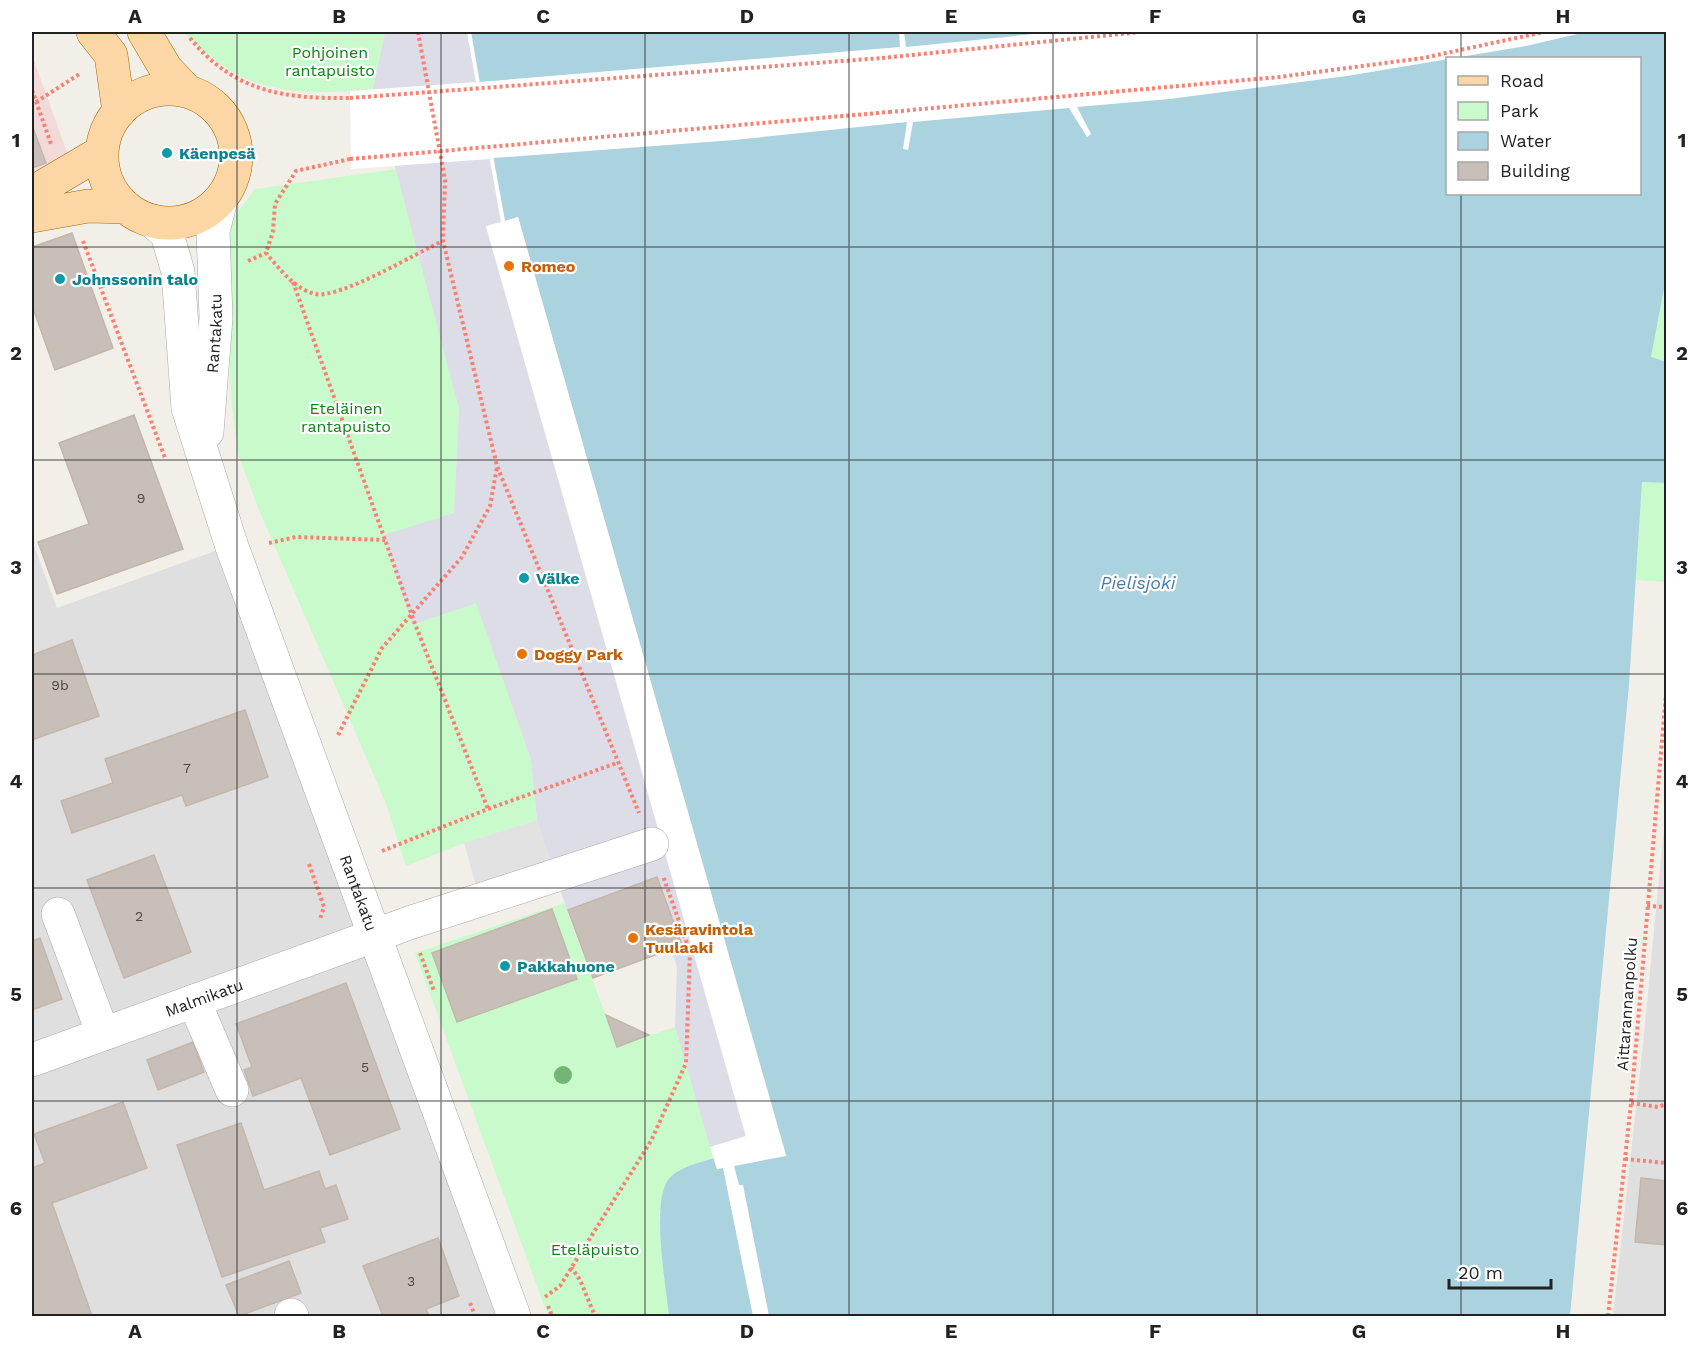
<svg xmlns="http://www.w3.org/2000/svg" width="1698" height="1348" viewBox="0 0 1698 1348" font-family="'Work Sans',sans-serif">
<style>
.residential{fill:#e0dfdf}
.commercial{fill:#f2dad9}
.park{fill:#c8facc}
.parking{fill:#e2e2e2}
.plaza{fill:#dddde8}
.water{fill:#aad3df;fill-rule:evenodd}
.pier{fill:#fff}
.building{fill:#c7bfb8;stroke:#c4b6ab;stroke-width:1.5}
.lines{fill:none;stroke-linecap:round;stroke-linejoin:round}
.minor-casing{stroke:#a9a9a9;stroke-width:34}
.major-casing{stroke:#a06b00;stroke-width:34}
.path{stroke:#fa8072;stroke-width:4;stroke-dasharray:3 3;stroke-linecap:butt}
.minor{stroke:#fff;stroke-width:33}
.major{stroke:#fcd6a4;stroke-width:33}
.path-bridge{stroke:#fa8072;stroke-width:4;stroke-dasharray:3 3;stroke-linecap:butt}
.tree{fill:#74b475}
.grid{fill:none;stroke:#222;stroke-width:1.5;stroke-opacity:0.55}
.culture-dot{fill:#0f9aa8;stroke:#fff;stroke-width:2}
.food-dot{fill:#e8710a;stroke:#fff;stroke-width:2}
.labels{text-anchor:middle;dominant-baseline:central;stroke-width:4.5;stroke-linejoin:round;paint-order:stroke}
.number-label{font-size:14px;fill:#4b4948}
.park-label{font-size:16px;fill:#0c8416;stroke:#fff}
.culture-label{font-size:16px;font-weight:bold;fill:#0d838f;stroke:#fff;text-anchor:start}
.food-label{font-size:16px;font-weight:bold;fill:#c56008;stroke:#fff;text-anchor:start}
.street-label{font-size:16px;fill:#222;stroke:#fff}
.water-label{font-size:18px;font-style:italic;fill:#4a7aab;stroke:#fff}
.neatline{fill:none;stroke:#222;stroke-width:2}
.grid-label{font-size:20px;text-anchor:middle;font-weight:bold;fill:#222}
</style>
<rect width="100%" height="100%" fill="#f2efe9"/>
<path class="residential" d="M32 540 57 608 226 547 506 1316H32Z
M1666 807V1316H1613L1643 1044Z"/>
<path class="commercial" d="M32 55 78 183 32 200Z"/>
<path class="park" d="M182 32H385L373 89C327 94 270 96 229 70 212 60 197 44 182 32Z
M397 169 459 409 454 513 384 536 412 625 476 602 531 760 537 820 464 843 406 866 385 801 259 510 238 454 231 397 226 255 232 220 255 189Z
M1666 278V362L1651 358Z
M1642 482 1666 483V582L1636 580Z
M564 903 617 1046 675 1027 714 1158 684 1168 659 1212 669 1316H548L415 953Z"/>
<path class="parking" d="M537 820 552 860 476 886 464 843Z"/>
<path class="plaza" d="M385 32H467L482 115 384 124 373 89Z
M482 117 501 222 486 227 746 1137 710 1147 675 1027 677 967 671 949 682 945 657 877 567 910 537 820 531 760 476 603 412 625 384 535 454 513 459 409 384 125Z"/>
<path class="water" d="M471 32H1666V278L1651 357 1666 362V483L1642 482 1629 685 1570 1316H669C666 1285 651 1205 668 1180 678 1167 699 1163 714 1158L717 1169 786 1155 518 217 505 221ZM1448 58H1640V194H1448Z"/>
<path class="pier" d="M467 32H471L479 82 900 47 899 32H904L906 47 1054 32H1586L1526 46 1347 76 1169 99 1077 107 1091 134 1087 137 1069 108 913 122 908 150 903 149 907 122 734 140 493 158 505 221 518 217 786 1156 734 1166 739 1185H743L769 1316H753L723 1168 717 1169 710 1147 746 1136 486 226 501 222 490 159 351 169 350 91 476 82Z"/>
<path class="building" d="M32 125 46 163 32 168Z
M72 233 113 348 55 370 34 311H32V247Z
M134 415 183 549 57 594 38 542 89 524 59 443Z
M72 640 99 716 32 740V655Z
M245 710 268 777 186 806 182 795 72 833 61 801 113 783 105 759Z
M154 855 191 952 124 978 87 880Z
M657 877 682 945 593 978 568 910Z
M552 909 577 979 457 1022 432 953Z
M40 938 62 999 32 1010V941Z
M346 983 400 1129 330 1155 301 1078 253 1096 244 1070 252 1067 236 1024Z
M606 1015 649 1035 617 1047Z
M193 1042 204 1072 158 1090 147 1060Z
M123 1102 147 1168 52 1203 92 1316H32V1168L45 1163 34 1134Z
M241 1123 264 1190 319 1171 325 1189 336 1185 348 1219 320 1228 325 1242 222 1277 177 1145Z
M1641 1178 1666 1181V1245L1635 1242Z
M438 1238 459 1296 426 1309 429 1316H383L363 1266Z
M289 1261 301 1293 239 1316 226 1285Z"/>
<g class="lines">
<g class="minor-casing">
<g id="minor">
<path id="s1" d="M152 221 167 234 178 272 188 408 231 544 514 1316"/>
<path id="s2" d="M207 432 216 318 213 231 221 200"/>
<path d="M58 914 103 1034"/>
<path d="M194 1001 232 1090"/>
<path id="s3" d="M32 1060 409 923 652 844"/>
<path d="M291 1315 292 1316"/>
</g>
</g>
<g class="major-casing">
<path id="major" d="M93 32 111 55 119 112
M144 32 166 69 186 90
M102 156a67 67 0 1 1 134 0a67 67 0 1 1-134 0Z
M32 193 100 153
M32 216 88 206 126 207"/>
</g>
<path class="path" d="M418 32 445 180 443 241 497 466 639 813
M190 38C234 92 284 99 350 98
M882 58 1141 32
M32 90 51 144
M36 102 81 73
M889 112 1279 77 1423 58 1544 32
M350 159 296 171 275 204 273 231 266 253C279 268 295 290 316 294 342 298 416 253 443 241
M83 241 165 458
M248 261 266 253
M293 282 415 624 488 809
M102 286 146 278
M269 543 296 537 385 540
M338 735 382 648 462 557 490 506 497 467
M382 851 488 809 617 763
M309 864 324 907 320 919
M1647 906 1666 907
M420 953 434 991
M1631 1103 1658 1107 1666 1104
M1625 1159 1666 1163
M571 1267 580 1280 595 1316
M545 1297 560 1286 651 1141 686 1063 690 952 663 876
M470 1303 475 1316
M548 1306 552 1316
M1608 1316 1631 1103 1666 694"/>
<use href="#minor" class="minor"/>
<use href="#major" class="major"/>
<path class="path-bridge" d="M350 98 882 58
M350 159 889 112"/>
</g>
<circle class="tree" cx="563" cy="1075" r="9"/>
<path class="grid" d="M237 32V1316M441 32V1316M645 32V1316M849 32V1316M1053 32V1316M1257 32V1316M1461 32V58M1461 194V1316M32 247H1666M32 460H1666M32 674H1666M32 888H1666M32 1101H1666"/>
<g class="culture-dot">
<circle cx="167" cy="153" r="6"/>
<circle cx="60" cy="279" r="6"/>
<circle cx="524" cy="578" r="6"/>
<circle cx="505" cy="966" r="6"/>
</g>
<g class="food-dot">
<circle cx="509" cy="266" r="6"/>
<circle cx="522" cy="654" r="6"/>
<circle cx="633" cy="938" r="6"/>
</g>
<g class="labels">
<g class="number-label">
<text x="141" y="498">9</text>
<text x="60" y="685">9b</text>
<text x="187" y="768">7</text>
<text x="139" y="916">2</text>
<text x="365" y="1067">5</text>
<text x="411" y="1281">3</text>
</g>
<g class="park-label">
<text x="330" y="52">Pohjoinen<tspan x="330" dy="18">rantapuisto</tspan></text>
<text x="346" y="408">Eteläinen<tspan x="346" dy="18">rantapuisto</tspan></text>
<text x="595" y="1249">Eteläpuisto</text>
</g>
<g class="culture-label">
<text x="179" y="153">Käenpesä</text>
<text x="72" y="279">Johnssonin talo</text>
<text x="536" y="578">Välke</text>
<text x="517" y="966">Pakkahuone</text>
</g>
<g class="food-label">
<text x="521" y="266">Romeo</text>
<text x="534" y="654">Doggy Park</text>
<text x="645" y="929">Kesäravintola<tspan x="645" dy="18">Tuulaaki</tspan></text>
</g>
<g class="street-label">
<text stroke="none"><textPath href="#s2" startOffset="99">Rantakatu</textPath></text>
<text stroke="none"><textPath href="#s1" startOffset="710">Rantakatu</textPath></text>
<text stroke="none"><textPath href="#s3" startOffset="183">Malmikatu</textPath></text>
<text transform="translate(1627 1004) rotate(-86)">Aittarannanpolku</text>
</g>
<g class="water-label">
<text x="1138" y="582">Pielisjoki</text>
</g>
</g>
<rect width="1698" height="1348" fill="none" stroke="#ffffff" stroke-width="66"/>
<rect x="1446" y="57" width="195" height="138" fill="#ffffff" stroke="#a7a7a7" stroke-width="1.5"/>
<rect x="1458" y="76" width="30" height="9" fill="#fcd6a4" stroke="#a7a7a7" stroke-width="1.5"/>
<text x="1500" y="87" font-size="18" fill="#222222">Road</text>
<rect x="1458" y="102" width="30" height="18" fill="#c8facc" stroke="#a7a7a7" stroke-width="1.5"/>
<text x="1500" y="117" font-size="18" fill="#222222">Park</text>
<rect x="1458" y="132" width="30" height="18" fill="#aad3df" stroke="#a7a7a7" stroke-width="1.5"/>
<text x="1500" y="147" font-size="18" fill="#222222">Water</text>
<rect x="1458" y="162" width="30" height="18" fill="#c7bfb8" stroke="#a7a7a7" stroke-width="1.5"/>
<text x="1500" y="177" font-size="18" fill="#222222">Building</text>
<path d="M1449 1279v9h102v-9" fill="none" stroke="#222222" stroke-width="3"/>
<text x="1458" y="1279" font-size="18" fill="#222222" stroke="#ffffff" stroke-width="4.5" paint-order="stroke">20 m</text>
<rect x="33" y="33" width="1632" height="1282" class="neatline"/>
<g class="grid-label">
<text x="135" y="23">A</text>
<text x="339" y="23">B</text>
<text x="543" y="23">C</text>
<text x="747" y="23">D</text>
<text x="951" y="23">E</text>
<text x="1155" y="23">F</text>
<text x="1359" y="23">G</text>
<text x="1563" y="23">H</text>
<text x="16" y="147">1</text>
<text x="1682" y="147">1</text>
<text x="16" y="360">2</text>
<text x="1682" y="360">2</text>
<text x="16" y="574">3</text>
<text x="1682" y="574">3</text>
<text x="16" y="788">4</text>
<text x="1682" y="788">4</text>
<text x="16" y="1001">5</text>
<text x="1682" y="1001">5</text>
<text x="16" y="1215">6</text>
<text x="1682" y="1215">6</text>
<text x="135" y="1338">A</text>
<text x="339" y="1338">B</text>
<text x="543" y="1338">C</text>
<text x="747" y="1338">D</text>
<text x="951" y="1338">E</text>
<text x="1155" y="1338">F</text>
<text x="1359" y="1338">G</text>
<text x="1563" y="1338">H</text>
</g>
</svg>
